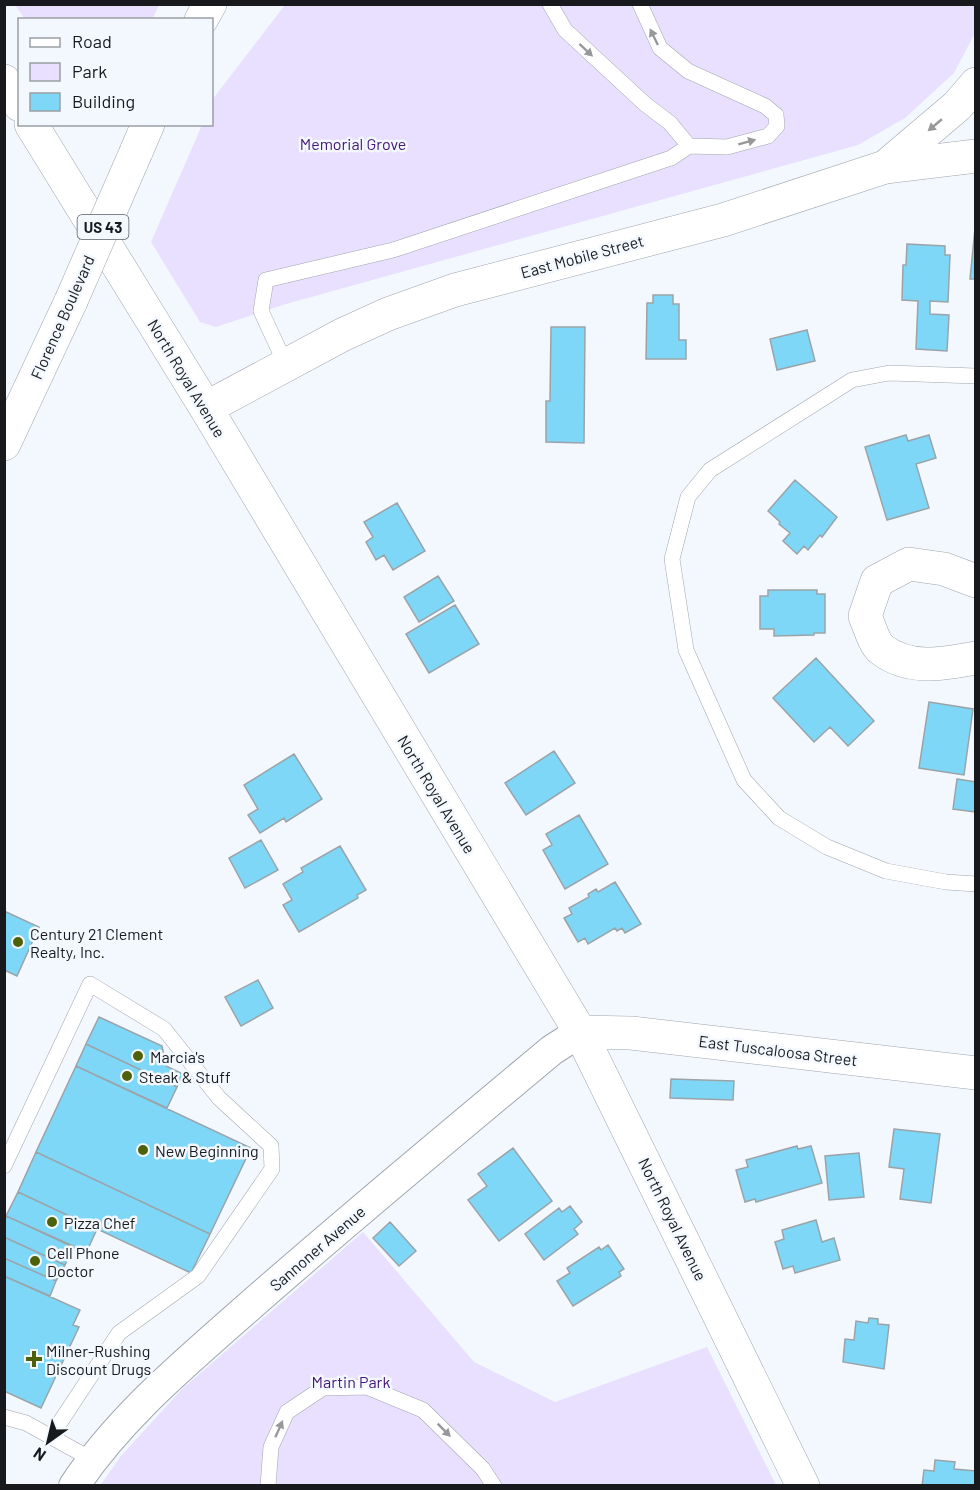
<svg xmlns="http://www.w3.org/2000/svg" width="980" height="1490" viewBox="0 0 980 1490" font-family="Barlow,sans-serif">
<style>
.green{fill:#e9dffe}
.building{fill:#7fd7f7;stroke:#9aa4a8;stroke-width:1.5}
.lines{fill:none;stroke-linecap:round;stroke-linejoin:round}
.lane-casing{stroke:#a0a6ae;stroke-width:16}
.street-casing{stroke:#a0a6ae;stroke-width:32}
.secondary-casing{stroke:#a0a6ae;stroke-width:34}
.highway-casing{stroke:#a0a6ae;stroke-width:34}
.lane{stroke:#fff;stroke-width:15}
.street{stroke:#fff;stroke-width:30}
.secondary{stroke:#fff;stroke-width:33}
.highway{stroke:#fff;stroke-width:33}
.highway-bridge-casing{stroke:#a0a6ae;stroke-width:34;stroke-linecap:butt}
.highway-bridge{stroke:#fff;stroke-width:33}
.oneway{fill:#979899}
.poi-dot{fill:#4f6108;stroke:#f2f8fe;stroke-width:2}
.labels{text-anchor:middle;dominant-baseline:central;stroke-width:5;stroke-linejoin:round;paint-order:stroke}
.shield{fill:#f2f8fe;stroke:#595c60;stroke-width:1.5}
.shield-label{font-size:15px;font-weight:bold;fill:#17191c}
.park-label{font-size:16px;fill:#441776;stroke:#f2f8fe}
.street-label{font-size:16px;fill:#17191c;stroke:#f2f8fe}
.poi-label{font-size:16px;fill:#17191c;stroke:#f2f8fe;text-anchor:start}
</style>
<rect width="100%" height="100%" fill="#f2f8fe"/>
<path class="green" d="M15 5H159L152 20 25 19Z
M285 5H975V33L954 73 905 118 858 145 286 304 216 327 200 322 151 242 202 125 212 124V100Z
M363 1232 474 1362 555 1402 707 1347 776 1485 100 1486 121 1456 182 1389Z"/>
<path class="building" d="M976 218V279H970Z
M907 244 945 246V255H950L948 302 930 301V314L949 315 947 351 916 349 918 301 902 300 903 265H906Z
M653 295H673V304H679V340H686V359H646L647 303H653Z
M551 327H585L584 443 546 442V401H550Z
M807 330 815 361 777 370 770 339Z
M906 435 908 441 929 435 936 458 916 464 929 508 887 520 865 447Z
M795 480 837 517 822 537 820 535 808 550 804 546 797 554 783 541 790 533 779 524 780 522 768 511Z
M397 503 425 551 393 570 384 555 376 560 366 542 373 537 364 522Z
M438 576 454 601 419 622 404 597Z
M768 590H817V594H825V633H814V635L774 636V629H760V596H768Z
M455 605 479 644 429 673 406 634Z
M816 658 874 721 848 746 830 727 814 742 773 698Z
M929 702 973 709 964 775 919 768Z
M554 751 575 783 526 815 505 783Z
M294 754 322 799 286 822 284 818 260 833 248 815 258 809 244 785Z
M957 779 976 782 975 812 953 809Z
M579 815 608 864 565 889 543 850 552 845 546 834Z
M261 840 278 870 245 888 229 858Z
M340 846 366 890 357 895 358 898 299 932 283 905 292 900 283 884 303 872 301 868Z
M615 882 641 924 625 933 622 928 617 931 615 928 588 944 585 938 578 942 564 918 572 914 569 908 589 897 588 894 596 889 598 892Z
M4 911 39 927 17 976 4 970Z
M258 980 273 1008 241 1026 225 997Z
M99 1017 162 1046 166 1066 183 1074 177 1087 86 1044Z
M86 1044 177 1087 167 1108 76 1066Z
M76 1066 251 1148 210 1234 36 1152Z
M671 1079 734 1081 733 1100 670 1098Z
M894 1129 940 1134 931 1203 900 1199 904 1169 889 1167Z
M797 1146 798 1149 811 1146 822 1183 756 1202 755 1199 745 1202 736 1170 748 1167 746 1160Z
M513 1148 552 1201 499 1241 468 1200 487 1186 478 1174Z
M36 1152 210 1234 191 1273 18 1192Z
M859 1153 864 1197 829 1200 825 1156Z
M18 1192 97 1229 86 1253 6 1216Z
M570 1206 582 1222 574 1229 578 1234 544 1260 525 1234 559 1208 562 1212Z
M6 1216 73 1246 65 1265 4 1237V1220Z
M816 1220 822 1242 834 1238 840 1260 795 1273 793 1266 783 1269 775 1242 784 1239 782 1230Z
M390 1222 416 1251 399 1266 373 1238Z
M4 1237 65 1265 56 1281 4 1258Z
M608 1245 624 1269 619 1272 621 1276 573 1306 557 1281 570 1273 567 1268 599 1247 601 1250Z
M4 1258 56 1281 50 1296 4 1276Z
M4 1276 80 1310 73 1325 79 1327 41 1408 4 1391Z
M869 1318 878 1319V1324L889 1325 884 1369 843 1362 845 1339 854 1340 856 1321 868 1323Z
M935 1460 955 1462 954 1469 976 1471V1486H922L924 1470 934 1471Z"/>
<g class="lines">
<g class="lane-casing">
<path id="lane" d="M550 4 565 30 645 104 670 123 689 146
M286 365 261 311 266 280 393 250 671 158 689 146 727 147 768 136 777 126 776 115 765 106 688 71 660 48 640 4
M976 376 889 373 852 380 710 470 688 497 672 559 686 650 744 780 779 818 827 847 886 871 946 882 976 884
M4 1166 90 984 164 1029 219 1098 271 1146 272 1169 198 1276 119 1333 51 1436
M4 1417 26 1423 91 1459
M268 1486 271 1447 287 1412 323 1388 367 1387 423 1410 483 1469 494 1486"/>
</g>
<g class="street-casing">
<path id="street" d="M74 1486C120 1417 183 1365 244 1311 345 1222 449 1136 552 1050L580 1032"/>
</g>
<g class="secondary-casing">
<path id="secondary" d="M4 81 20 105
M31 124 206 408 580 1032 803 1486
M206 408 342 335 388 314 455 290 723 220 885 167 976 156
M976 581 944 569 909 564 877 581 865 616C869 625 874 643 881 649 909 671 943 664 976 658
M580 1032 631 1033 976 1073"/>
</g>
<g class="highway-casing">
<path id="highway" d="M201 20 210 4
M136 152 148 124
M885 167 957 106 976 84
M4 444 71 301"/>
</g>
<use href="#lane" class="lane"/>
<use href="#street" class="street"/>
<use href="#secondary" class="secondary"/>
<use href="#highway" class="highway"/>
<g class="highway-bridge-casing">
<path id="highway-bridge" d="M71 301 136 152"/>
</g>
<use href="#highway-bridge" class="highway-bridge"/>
</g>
<defs><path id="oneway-solid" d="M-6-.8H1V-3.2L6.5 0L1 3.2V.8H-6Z" transform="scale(1.5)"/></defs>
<g class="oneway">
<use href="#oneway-solid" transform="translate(654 37) rotate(-116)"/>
<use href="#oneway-solid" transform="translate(586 50) rotate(43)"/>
<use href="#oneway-solid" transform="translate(935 125) rotate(140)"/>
<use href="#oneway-solid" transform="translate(747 142) rotate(-15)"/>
<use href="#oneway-solid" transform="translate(279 1429) rotate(-66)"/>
<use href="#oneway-solid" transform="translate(444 1430) rotate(45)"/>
</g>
<g class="poi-dot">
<circle cx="18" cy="942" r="6"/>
<circle cx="138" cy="1056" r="6"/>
<circle cx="127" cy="1076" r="6"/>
<circle cx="143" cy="1150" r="6"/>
<circle cx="52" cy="1222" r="6"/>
<circle cx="35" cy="1261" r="6"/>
<path d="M31 1350h6v6h6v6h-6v6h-6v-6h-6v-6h6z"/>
</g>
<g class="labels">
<rect class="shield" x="77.5" y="215" width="51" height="24" rx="4.5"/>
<g class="shield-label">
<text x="103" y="227">US 43</text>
</g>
<g class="park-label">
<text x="353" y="143">Memorial Grove</text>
<text x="351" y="1381">Martin Park</text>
</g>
<g class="street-label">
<text transform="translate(582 256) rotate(-15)">East Mobile Street</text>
<text transform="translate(62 317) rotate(-66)">Florence Boulevard</text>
<text transform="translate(187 378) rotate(59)">North Royal Avenue</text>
<text transform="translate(437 794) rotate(59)">North Royal Avenue</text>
<text transform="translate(778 1050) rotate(7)">East Tuscaloosa Street</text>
<text transform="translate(673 1219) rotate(64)">North Royal Avenue</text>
<text transform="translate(317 1248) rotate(-41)">Sannoner Avenue</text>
</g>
<g class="poi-label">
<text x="30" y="933">Century 21 Clement<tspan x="30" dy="18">Realty, Inc.</tspan></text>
<text x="150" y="1056">Marcia's</text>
<text x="139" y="1076">Steak &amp; Stuff</text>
<text x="155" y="1150">New Beginning</text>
<text x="64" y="1222">Pizza Chef</text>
<text x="47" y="1252">Cell Phone<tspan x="47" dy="18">Doctor</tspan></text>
<text x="46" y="1350">Milner-Rushing<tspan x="46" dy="18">Discount Drugs</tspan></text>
</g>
</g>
<rect width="980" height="1490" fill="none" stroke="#17191c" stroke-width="12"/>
<rect x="18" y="18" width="195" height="108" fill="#f2f8fe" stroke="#9a9fa4" stroke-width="1.5"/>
<rect x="30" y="38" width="30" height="9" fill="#ffffff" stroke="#9a9fa4" stroke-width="1.5"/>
<text x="72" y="48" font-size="18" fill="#17191c">Road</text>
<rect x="30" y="63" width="30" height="18" fill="#e9dffe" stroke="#9a9fa4" stroke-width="1.5"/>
<text x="72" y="78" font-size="18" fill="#17191c">Park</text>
<rect x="30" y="93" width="30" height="18" fill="#7fd7f7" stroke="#9a9fa4" stroke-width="1.5"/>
<text x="72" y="108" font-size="18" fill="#17191c">Building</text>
<g transform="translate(48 1442) rotate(214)" stroke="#f2f8fe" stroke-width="4.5" paint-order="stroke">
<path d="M0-4.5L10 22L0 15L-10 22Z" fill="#17191c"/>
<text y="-9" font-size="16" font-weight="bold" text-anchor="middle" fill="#17191c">N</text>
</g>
</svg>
